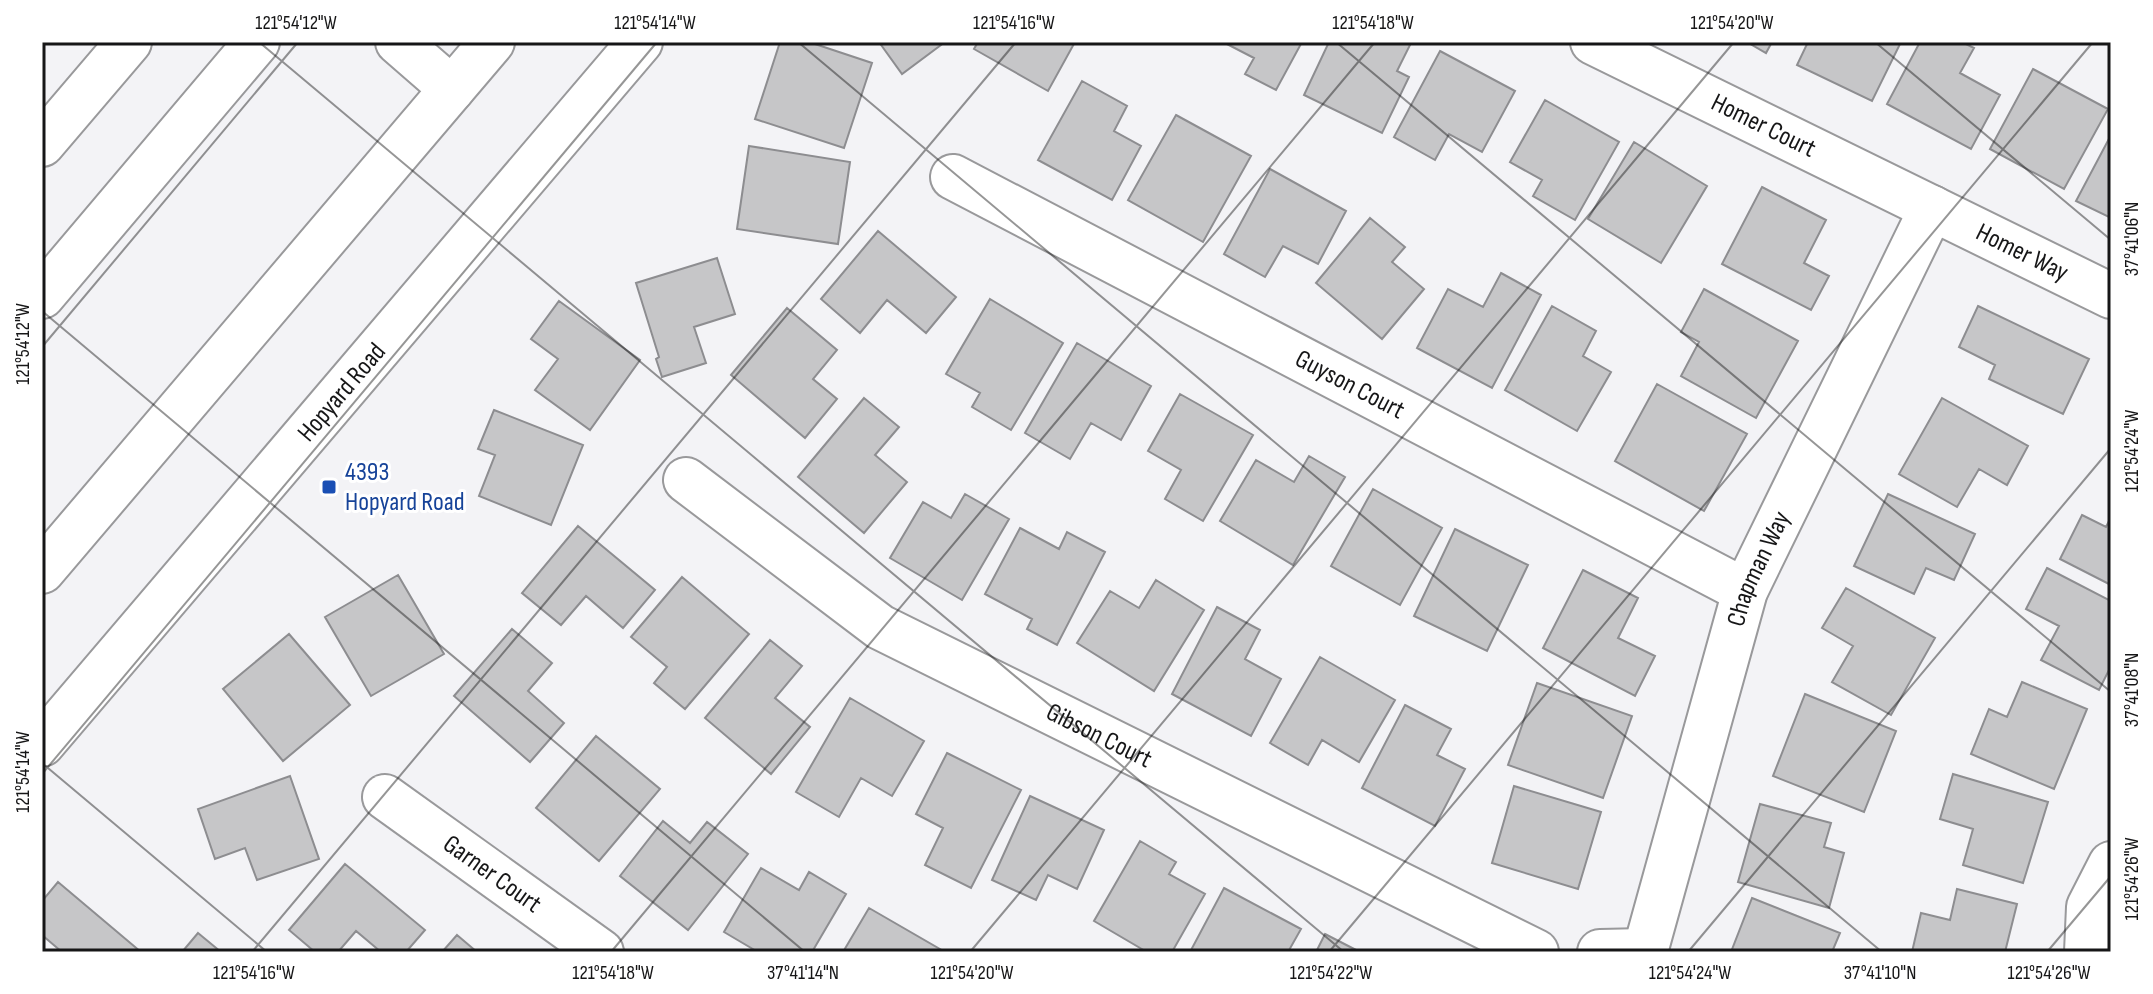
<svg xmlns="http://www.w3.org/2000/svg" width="2153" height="994" viewBox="0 0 2153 994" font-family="'Sofia Sans Condensed',sans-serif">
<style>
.building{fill:#c6c6c8;stroke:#8d8d90;stroke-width:2}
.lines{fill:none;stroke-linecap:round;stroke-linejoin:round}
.minor-casing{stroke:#99999b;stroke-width:48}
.major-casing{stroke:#99999b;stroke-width:48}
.minor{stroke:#fff;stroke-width:44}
.major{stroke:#fff;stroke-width:44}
.ticks{fill:none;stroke:#161617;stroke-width:2;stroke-opacity:0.45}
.transit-dot{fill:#1a4fb4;stroke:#fff;stroke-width:3}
.labels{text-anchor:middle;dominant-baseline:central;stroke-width:6;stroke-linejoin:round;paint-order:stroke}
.street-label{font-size:26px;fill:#161617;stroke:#fff}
.transit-label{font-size:26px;fill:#164399;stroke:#fff;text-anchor:start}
.neatline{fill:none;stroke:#161617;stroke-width:3}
.ticks-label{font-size:20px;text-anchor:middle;fill:#161617}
</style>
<rect width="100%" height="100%" fill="#f3f3f6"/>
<path class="building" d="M780 42H809L872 63 844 148 755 119Z
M879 42H945L902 74Z
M978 42H1075L1048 91 974 49Z
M1223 42H1302L1276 90 1245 74 1254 58Z
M1329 42H1404L1410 45 1397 71 1409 77 1382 133 1304 95Z
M1747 42H1772L1766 53Z
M1808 42H1901L1872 101 1797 65Z
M1920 42H1962L1974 48 1960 73 2000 95 1971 149 1887 104Z
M1440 51 1515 91 1482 152 1449 134 1435 160 1394 137Z
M2033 69 2108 109 2064 189 1990 149Z
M1082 81 1127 106 1114 131 1141 146 1112 200 1038 160Z
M1545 100 1619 142 1575 220 1533 196 1542 180 1510 162Z
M1176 115 1251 156 1203 242 1128 200Z
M2111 135V218L2076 201Z
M1634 142 1707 186 1661 263 1588 219Z
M749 146 850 162 838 244 737 229Z
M1270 169 1346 211 1318 264 1283 246 1265 277 1224 254Z
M1762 187 1826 220 1804 263 1829 276 1811 310 1722 264Z
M1370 218 1405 247 1392 262 1424 289 1382 339 1316 283Z
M878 231 956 297 926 333 887 300 860 333 821 299Z
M717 258 735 314 694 327 706 363 662 377 656 359 659 357 636 283Z
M1501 273 1541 295 1492 388 1417 348 1448 289 1483 307Z
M1704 289 1798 341 1756 418 1681 376 1699 342 1681 332Z
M990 299 1063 343 1011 430 972 407 980 393 946 374Z
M559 301 640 360 590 430 535 390 558 359 531 339Z
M1552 306 1596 331 1583 356 1611 372 1577 431 1505 390Z
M1978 306 2089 359 2063 414 1989 379 1995 365 1959 347Z
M787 308 837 350 813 379 837 399 805 438 731 375Z
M1077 343 1151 386 1121 440 1091 423 1070 459 1025 433Z
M1657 384 1747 434 1704 511 1615 461Z
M1180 394 1253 435 1203 521 1165 499 1181 470 1148 451Z
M864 398 899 427 875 455 907 482 864 533 798 477Z
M1942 398 2028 446 2007 485 1979 469 1957 507 1899 474Z
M494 410 583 445 551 525 479 496 495 455 478 449Z
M1309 456 1345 477 1293 565 1220 521 1256 460 1294 482Z
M1373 489 1442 528 1400 605 1331 566Z
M965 494 1009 519 962 600 890 558 923 502 951 518Z
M1888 494 1975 534 1954 580 1926 568 1914 594 1854 566Z
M2082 515 2106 527 2111 517V585L2060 559Z
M578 526 655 590 623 628 586 596 561 625 522 593Z
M1020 528 1059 549 1067 532 1105 552 1057 645 1027 629 1032 619 985 594Z
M1455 529 1528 565 1487 651 1414 616Z
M2047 568 2111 601V666L2099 690 2041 660 2059 626 2026 609Z
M1583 570 1638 598 1618 638 1655 656 1635 696 1543 648Z
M398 575 444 654 371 696 325 617Z
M682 577 749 634 685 709 654 683 667 667 631 637Z
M1156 580 1204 610 1154 691 1077 643 1110 591 1139 608Z
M1846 588 1935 638 1891 715 1832 682 1853 646 1822 628Z
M1217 607 1260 630 1245 659 1281 679 1251 736 1172 694Z
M512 629 552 663 528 691 564 723 530 762 454 696Z
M289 634 350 705 283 761 223 689Z
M770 640 802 666 775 698 810 727 771 774 705 718Z
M1320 657 1395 700 1359 762 1322 740 1308 765 1270 743Z
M2022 682 2087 709 2054 789 1971 754 1989 709 2007 717Z
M1537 683 1632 716 1603 798 1508 765Z
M1805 694 1896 731 1864 812 1773 776Z
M850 698 924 741 892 796 861 778 839 817 796 792Z
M1405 705 1451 729 1437 755 1465 769 1435 826 1362 788Z
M596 736 660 789 599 861 536 808Z
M947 753 1021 790 971 888 925 865 943 828 916 814Z
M1953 774 2048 802 2023 883 1963 865 1973 829 1940 819Z
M290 776 319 859 257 880 245 848 215 859 198 809Z
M1514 786 1601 812 1578 889 1492 863Z
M1030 796 1104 830 1077 889 1048 875 1036 900 992 880Z
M1760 804 1831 823 1824 847 1844 853 1829 908 1738 882Z
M663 821 690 843 707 822 748 854 688 930 620 876Z
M1140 841 1176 862 1169 874 1205 894 1172 952H1147L1094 921Z
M345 864 425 930 406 952H381L356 931 338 952H315L289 930Z
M761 868 799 890 809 872 846 894 812 952H758L724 932Z
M58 882 141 952H62L42 935V901Z
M1224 888 1301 929 1288 952H1190Z
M1957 889 2017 904 2005 952H1912L1921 913 1950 920Z
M1752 898 1840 933 1832 952H1731Z
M869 908 945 952H843Z
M198 933 221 952H182Z
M1325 934 1360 952H1316Z
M457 935 477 952H442Z"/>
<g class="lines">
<g class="minor-casing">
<g id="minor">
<path d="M398 42 452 89"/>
<path id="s1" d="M1593 42 2111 296"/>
<path d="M42 144 129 42"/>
<path id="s2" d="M953 177 1745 591"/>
<path d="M42 296 257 42"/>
<path id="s3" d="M686 480 880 627 1536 952"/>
<path id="s4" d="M385 797 601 952"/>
<path d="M1600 952 1645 951"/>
<path id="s5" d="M1645 952 1745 591 1932 208"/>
<path d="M2087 952 2089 907 2111 864"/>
</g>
</g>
<g class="major-casing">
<g id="major">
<path d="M42 571 492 42"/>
<path id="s6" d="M42 744 640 42"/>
</g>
</g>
<use href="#minor" class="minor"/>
<use href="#major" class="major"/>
</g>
<path class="ticks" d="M259 42 1344 952M798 42 1882 952M1336 42 2111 692M1875 42 2111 240M42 311 805 952M42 347 298 42M42 763 267 952M42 774 657 42M252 952 1016 42M611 952 1375 42M970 952 1734 42M1329 952 2093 42M1688 952 2111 448M2047 952 2111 876"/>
<rect class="transit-dot" x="321" y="479" width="16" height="16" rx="4"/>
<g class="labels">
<g class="street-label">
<text stroke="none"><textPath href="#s1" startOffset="190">Homer Court</textPath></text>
<text stroke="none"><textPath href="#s1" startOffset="478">Homer Way</textPath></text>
<text stroke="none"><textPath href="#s2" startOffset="448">Guyson Court</textPath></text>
<text stroke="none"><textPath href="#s6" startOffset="462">Hopyard Road</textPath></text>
<text stroke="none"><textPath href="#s5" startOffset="400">Chapman Way</textPath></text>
<text stroke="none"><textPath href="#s3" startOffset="488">Gibson Court</textPath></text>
<text stroke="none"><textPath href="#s4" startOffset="132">Garner Court</textPath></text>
</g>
<g class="transit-label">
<text x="345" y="472">4393<tspan x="345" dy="30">Hopyard Road</tspan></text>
</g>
</g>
<rect width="2153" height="994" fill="none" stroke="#ffffff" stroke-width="88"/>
<rect x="44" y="44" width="2065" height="906" class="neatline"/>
<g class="ticks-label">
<text x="296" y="29">121°54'12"W</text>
<text x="655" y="29">121°54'14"W</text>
<text x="1014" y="29">121°54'16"W</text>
<text x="1373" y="29">121°54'18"W</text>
<text x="1732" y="29">121°54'20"W</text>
<text transform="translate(2131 239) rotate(-90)" y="7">37°41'06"N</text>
<text transform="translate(22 344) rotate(-90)" y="7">121°54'12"W</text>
<text transform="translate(2131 451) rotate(-90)" y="7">121°54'24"W</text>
<text transform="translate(2131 690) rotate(-90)" y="7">37°41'08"N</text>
<text transform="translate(22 772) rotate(-90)" y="7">121°54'14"W</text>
<text transform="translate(2131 879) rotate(-90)" y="7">121°54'26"W</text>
<text x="254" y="979">121°54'16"W</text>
<text x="613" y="979">121°54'18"W</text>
<text x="803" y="979">37°41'14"N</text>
<text x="972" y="979">121°54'20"W</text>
<text x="1331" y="979">121°54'22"W</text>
<text x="1690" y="979">121°54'24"W</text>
<text x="1880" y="979">37°41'10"N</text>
<text x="2049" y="979">121°54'26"W</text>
</g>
</svg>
